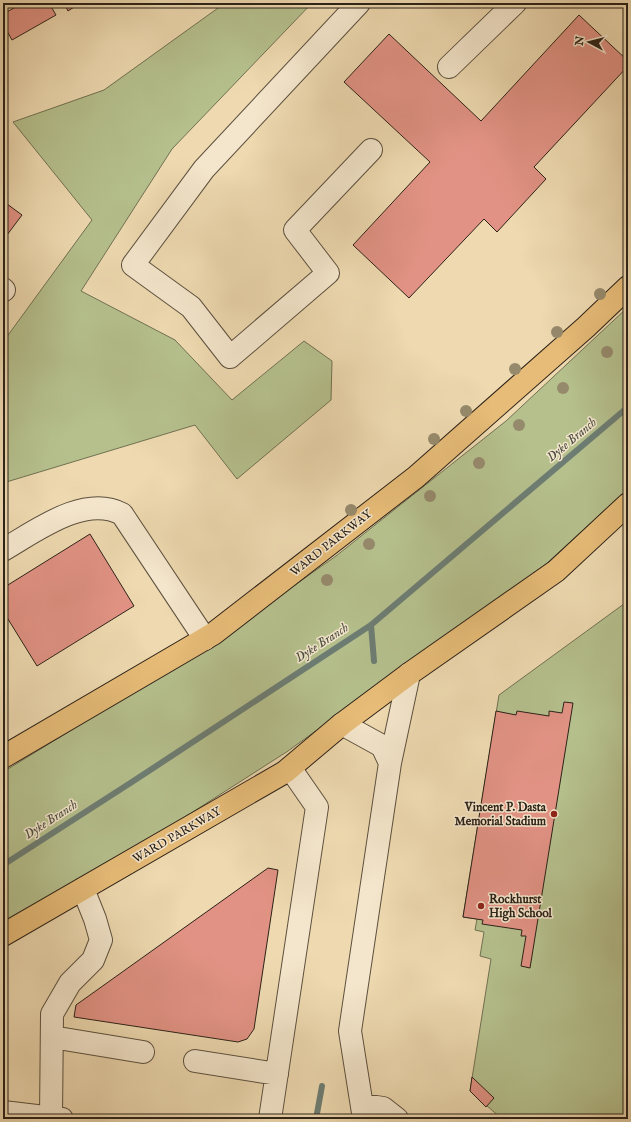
<svg xmlns="http://www.w3.org/2000/svg" width="631" height="1122" viewBox="0 0 631 1122" font-family="'IM FELL English',serif">
<style>
.green{fill:#b5c08d;stroke:#707152}
.lines{fill:none;stroke-linecap:round;stroke-linejoin:round}
.stream{stroke:#6d7d73;stroke-width:6}
.building{fill:#e19284;stroke:#2c2218}
.minor-casing{stroke:#5c503e;stroke-width:24}
.major-casing{stroke:#2c2218;stroke-width:24}
.minor{stroke:#f4e6cc;stroke-width:22}
.major{stroke:#e7bc78;stroke-width:22}
.tree{fill:#968a6c}
.poi-dot{fill:#8f2418;stroke:#f4e6cc;stroke-width:1.5}
.labels{text-anchor:middle;dominant-baseline:central;stroke-width:3;stroke-linejoin:round;paint-order:stroke}
.street-label{font-size:12px;fill:#2c2218;stroke:#f4e6cc}
.poi-label{font-size:12px;font-weight:bold;fill:#2c2218;stroke:#f4e6cc;text-anchor:end}
.water-label{font-size:13px;font-style:italic;fill:#4d5045;stroke:#f4e6cc}
</style>
<rect width="100%" height="100%" fill="#eed9b0"/>
<filter id="stains"><feTurbulence type="fractalNoise" baseFrequency=".005" numOctaves="4"/><feColorMatrix values="0 0 0 0 .2 0 0 0 0 .09 0 0 0 0 .02 0 0 0 .5 -.17"/></filter>
<radialGradient id="worn" r=".72"><stop offset=".6" stop-color="#630" stop-opacity="0"/><stop offset="1" stop-color="#630" stop-opacity=".3"/></radialGradient>
<path class="green" d="M225 3H312L172 149 81 291 175 340 232 400 304 341 332 361 331 400 237 479 195 425 3 483V342L92 220 13 122 104 90Z
M628 307V489L546 564 288 751 160 833 3 923V772L135 691 235 627 336 556 506 421Z
M628 601V1119H502L470 1091 491 959 480 956 484 932 475 930 477 919 463 917 499 695Z"/>
<g class="lines">
<path class="stream" d="M371 625 374 661
M3 865 135 780 371 625 628 407
M316 1119 322 1086"/>
</g>
<path class="building" d="M23 3H49L56 15 12 40 3 24V14Z
M64 3H80L68 11Z
M579 15 628 61V66L534 167 546 179 497 232 484 219 409 298 353 245 430 162 344 82 389 34 481 121Z
M3 201 22 215 7 235 3 232Z
M90 534 134 606 37 666 3 611V588Z
M564 702 573 703 530 968 521 966 526 936H521L522 930 482 924 483 920 463 917 496 711 516 715 517 711 549 716V711L562 713Z
M268 868 278 870 254 1029 247 1039 238 1042 74 1017 76 1005Z
M472 1077 494 1098 486 1107 470 1091Z
M513 1115 528 1119H511Z"/>
<g class="lines">
<g class="minor-casing">
<path id="minor" d="M359 3 204 169 133 265 191 307 230 357 328 273 295 230 371 150
M449 67 515 3
M3 289 4 290
M3 550C36 531 84 494 122 514L205 639
M342 724 382 746 390 763
M52 1037 143 1052
M195 1061 277 1074
M363 1105 383 1108 397 1119
M3 1112 62 1119
M51 1119 52 1014 70 983 93 960 101 940 95 919 83 889
M270 1119 317 807 290 768
M364 1119 350 1031 390 763 409 674"/>
</g>
<g class="major-casing">
<path id="major" d="M3 757 213 634 416 477 586 327 628 287
M3 935 285 772 342 724 409 674 556 571 628 504"/>
</g>
<use href="#minor" class="minor"/>
<use href="#major" class="major"/>
</g>
<g class="tree">
<circle cx="600" cy="294" r="6"/>
<circle cx="557" cy="332" r="6"/>
<circle cx="607" cy="352" r="6"/>
<circle cx="515" cy="369" r="6"/>
<circle cx="563" cy="388" r="6"/>
<circle cx="466" cy="411" r="6"/>
<circle cx="519" cy="425" r="6"/>
<circle cx="434" cy="439" r="6"/>
<circle cx="479" cy="463" r="6"/>
<circle cx="430" cy="496" r="6"/>
<circle cx="351" cy="510" r="6"/>
<circle cx="369" cy="544" r="6"/>
<circle cx="327" cy="580" r="6"/>
</g>
<g class="poi-dot">
<circle cx="554" cy="814" r="4"/>
<circle cx="481" cy="906" r="4"/>
</g>
<g class="labels">
<g class="street-label">
<text transform="translate(331 543) rotate(-38)">WARD PARKWAY</text>
<text transform="translate(177 835) rotate(-30)">WARD PARKWAY</text>
</g>
<g class="poi-label">
<text x="546" y="807">Vincent P. Dasta<tspan x="546" dy="14">Memorial Stadium</tspan></text>
<text x="489" y="899" text-anchor="start">Rockhurst<tspan x="489" dy="14">High School</tspan></text>
</g>
<g class="water-label">
<text transform="translate(572 440) rotate(-40)">Dyke Branch</text>
<text transform="translate(322 643) rotate(-33)">Dyke Branch</text>
<text transform="translate(51 820) rotate(-33)">Dyke Branch</text>
</g>
</g>
<rect width="631" height="1122" fill="none" stroke="#eed9b0" stroke-width="16"/>
<rect x="4" y="4" width="623" height="1114" fill="none" stroke="#2c2218" stroke-width="2"/>
<rect x="8" y="8" width="615" height="1106" fill="none" stroke="#2c2218"/>
<g transform="translate(589 42) rotate(277)" stroke="#f4e6cc" stroke-width="3" paint-order="stroke">
<path d="M0-3L7 15L0 10L-7 15Z" fill="#2c2218"/>
<text y="-6" font-size="11" font-weight="bold" text-anchor="middle" fill="#2c2218">N</text>
</g>
<rect width="100%" height="100%" filter="url(#stains)"/>
<rect width="100%" height="100%" fill="url(#worn)"/>
</svg>
